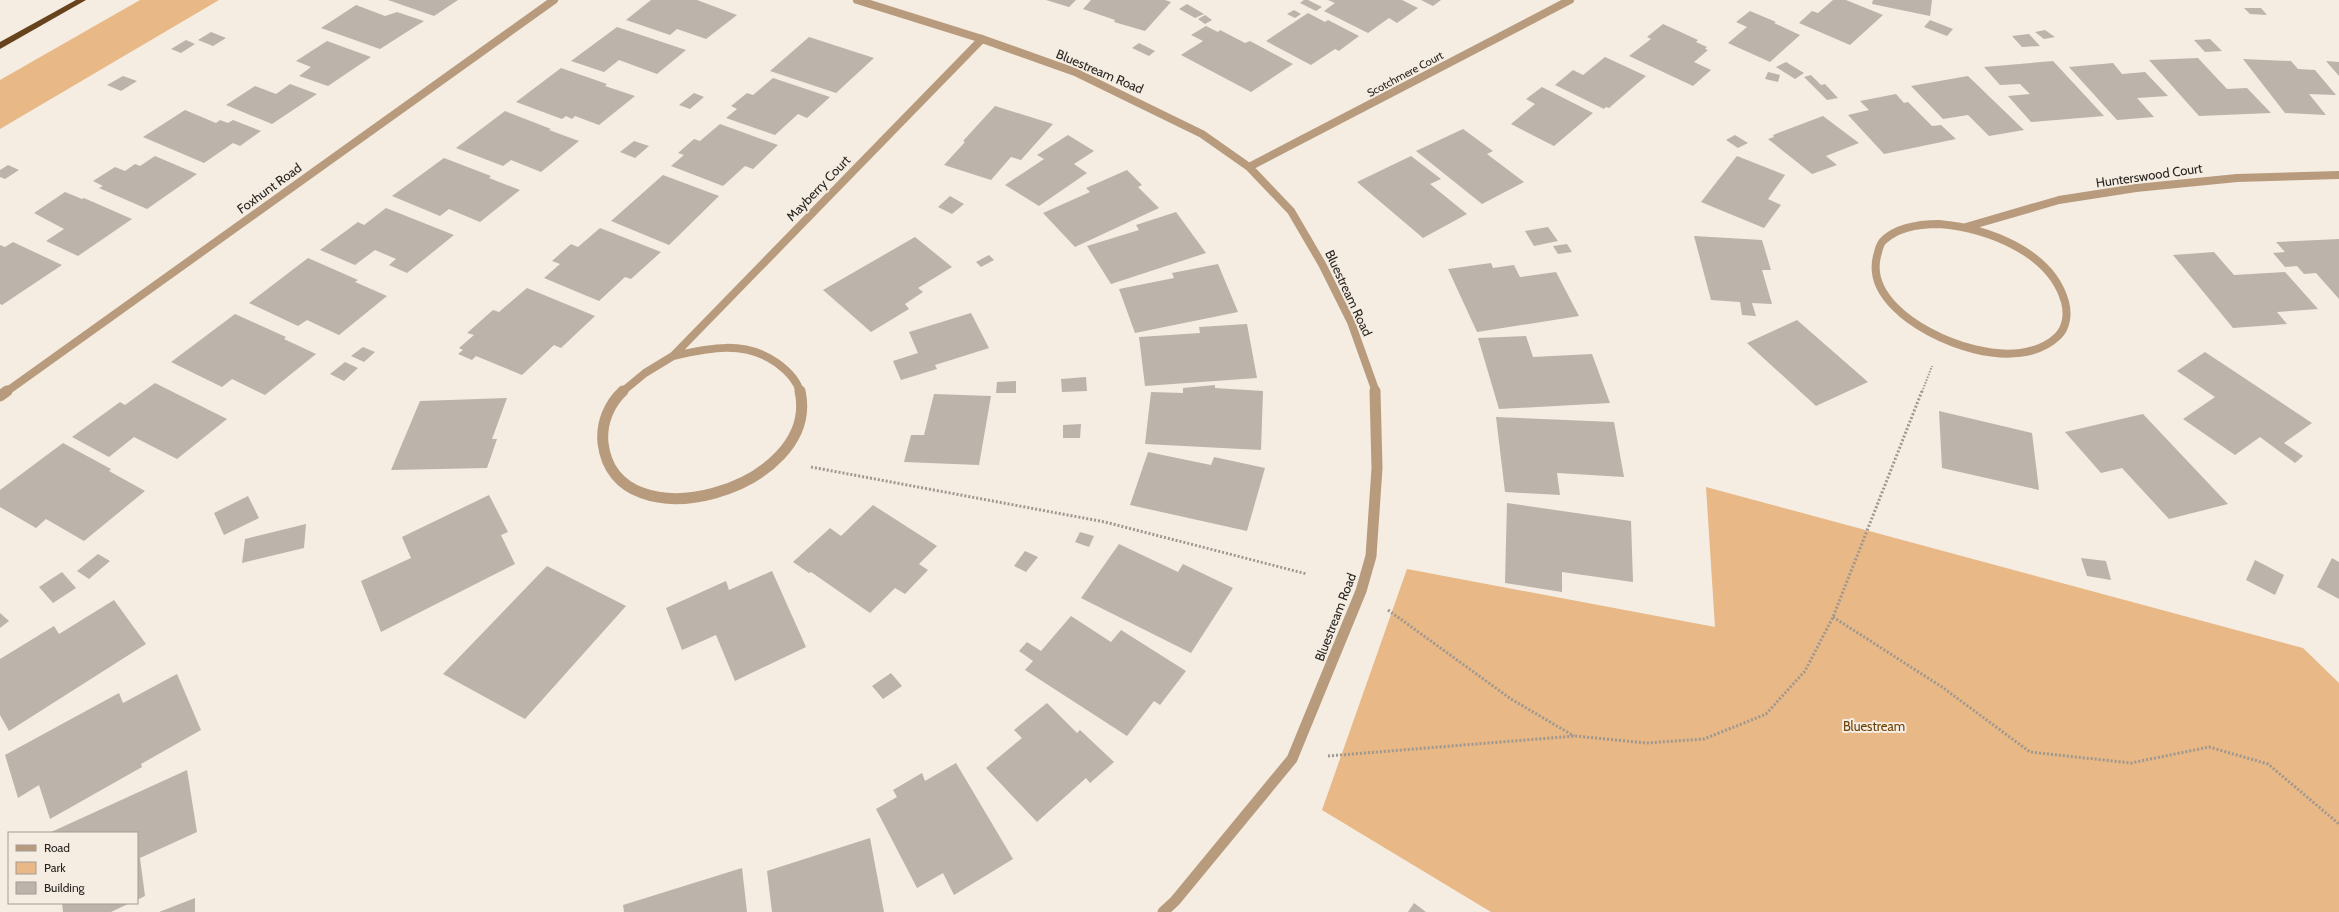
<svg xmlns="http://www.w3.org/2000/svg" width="2339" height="912" viewBox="0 0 2339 912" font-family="Cabin,sans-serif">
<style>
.green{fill:#e8b886}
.building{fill:#bcb3aa}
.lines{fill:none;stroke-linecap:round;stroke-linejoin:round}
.path-far1{stroke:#9e9891;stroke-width:2;stroke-dasharray:1.5 1.5;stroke-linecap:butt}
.path{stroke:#9e9891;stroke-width:3;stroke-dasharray:2 2;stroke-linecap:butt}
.minor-far1{stroke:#b89b7d;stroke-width:8}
.minor{stroke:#b89b7d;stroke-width:11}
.highway{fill:#66431c;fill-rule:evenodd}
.labels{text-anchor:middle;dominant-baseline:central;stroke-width:4;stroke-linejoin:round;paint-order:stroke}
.far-street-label{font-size:11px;fill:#282521;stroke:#f5ece2}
.street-label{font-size:13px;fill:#282521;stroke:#f5ece2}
.park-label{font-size:13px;fill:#6e4206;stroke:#f5ece2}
</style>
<rect width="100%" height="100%" fill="#f5ece2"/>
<path class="green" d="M140 0H219L0 129V80Z
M1706 487 2303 648 2339 683V912H1491L1322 810 1407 569 1715 627Z"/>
<path class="building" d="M388 0H458L434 16Z
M651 0H697L737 15 706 39 677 29 670 35 626 20Z
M1046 0H1076L1069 7Z
M1091 0H1165L1171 2 1145 31 1114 22 1115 20 1083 9Z
M1304 0H1308L1322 7 1316 11 1300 3Z
M1328 0H1402L1418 8 1397 23 1389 18 1368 33 1324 11 1335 3Z
M1421 0H1441L1433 6Z
M1833 0H1846L1883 15 1850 45 1799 23 1812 11 1818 13Z
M1873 0H1932L1930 16 1872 4Z
M1187 4 1204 14 1195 18 1179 9Z
M356 5 385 16 397 12 424 21 380 49 321 28Z
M2244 8H2261L2267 15 2250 14Z
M1294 10 1301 14 1295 18 1287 14Z
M1750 11 1776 22 1774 23 1800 35 1770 62 1728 43 1747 27 1736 22Z
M1308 13 1325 22 1328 20 1359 36 1339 51 1335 49 1311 65 1266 41Z
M1205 15 1212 20 1205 24 1198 19Z
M1930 20 1953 29 1947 36 1924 27Z
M1663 24 1698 40 1696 42 1707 47 1705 49 1708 50 1694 62 1711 70 1693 86 1629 56 1651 39 1647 37Z
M1206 26 1218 32 1220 30 1245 43 1250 41 1293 64 1251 92 1181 55 1203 41 1191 35Z
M617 27 686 50 657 74 619 60 604 72 571 61Z
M2045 30 2055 37 2044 39 2035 32Z
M211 32 226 38 213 46 198 40Z
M2029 34 2040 46 2022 47 2012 36Z
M809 37 874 58 836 93 770 71Z
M2210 39 2222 51 2205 52 2194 40Z
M186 40 195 44 181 53 171 49Z
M327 41 371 57 328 86 299 76 311 67 296 61Z
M1139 43 1155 51 1149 56 1132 48Z
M1605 57 1646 76 1609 108 1606 107 1604 109 1555 85 1573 70 1583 75Z
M2198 58 2227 89 2247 88 2271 113 2199 116 2149 60Z
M2243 59 2291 61 2298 69 2315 70 2336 95 2309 94 2326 115 2285 113Z
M2053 61 2104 116 2031 122 2008 96 2030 94 2020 84 2000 85 1984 67Z
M2326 61 2339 62V76Z
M1786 62 1804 73 1795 79 1776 67Z
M2113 63 2122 74 2145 72 2168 96 2137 98 2154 117 2117 120 2069 67Z
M561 68 607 84 605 86 635 96 599 125 575 116 572 119 566 116 562 119 516 102Z
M1768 72 1780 75 1778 82 1765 79Z
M1811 75 1821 85 1825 84 1838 98 1827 100 1804 77Z
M123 76 137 81 121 91 107 85Z
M1968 76 2024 130 1989 136 1968 115 1943 119 1911 86Z
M773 78 830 97 807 118 798 114 775 135 726 118 737 109 731 106 747 93 753 95Z
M290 84 317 94 272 124 226 105 255 86 276 94Z
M1542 87 1593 113 1554 146 1511 124 1535 104 1526 99Z
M694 93 704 97 690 109 679 105Z
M1896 94 1904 103 1908 102 1932 126 1941 125 1956 139 1884 154 1848 115 1869 110 1860 101Z
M995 106 1053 124 1021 160 1011 157 991 180 944 165 965 142 963 141Z
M185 110 216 123 220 120 228 123 233 120 261 131 240 146 233 143 204 163 143 137Z
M505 111 551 129 549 130 579 141 541 172 511 160 503 166 456 148Z
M1823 116 1859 143 1826 156 1837 165 1812 174 1768 139 1774 137 1773 135Z
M720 124 778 145 753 169 745 166 723 186 671 166 684 155 678 153 694 139 700 141Z
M1463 129 1493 151 1487 154 1524 182 1482 204 1416 151Z
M1068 135 1094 151 1074 164 1087 173 1039 206 1005 185 1044 159 1037 155Z
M1735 135 1748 143 1738 148 1726 140Z
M634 141 649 146 635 158 620 152Z
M155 156 197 174 147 209 99 188 103 186 93 181 115 167 125 171 135 164 140 166Z
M1411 156 1441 179 1430 184 1467 214 1423 238 1357 182Z
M1737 156 1785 175 1768 199 1781 205 1764 228 1701 202Z
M444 158 491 176 489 178 520 190 480 222 449 209 440 216 392 196Z
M8 165 19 170 5 179 0 177V170Z
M1127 170 1142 185 1138 187 1159 208 1075 247 1043 213 1090 192 1086 188Z
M663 175 719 196 669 245 611 221Z
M65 192 82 199 84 198 132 219 78 256 46 241 64 229 34 213Z
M950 196 964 204 952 214 938 207Z
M386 208 454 235 407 273 389 265 396 259 375 250 355 265 320 250 358 222 364 225Z
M1176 212 1206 253 1111 284 1087 246 1139 230 1136 225Z
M1548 227 1558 241 1534 246 1525 231Z
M600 228 661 252 631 279 625 277 599 301 544 278 560 264 552 261 571 244 578 247Z
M1694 236 1762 240 1771 270H1762L1772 304 1752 303 1756 316 1742 315 1740 302 1711 300Z
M915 237 952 267 918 288 923 292 905 304 909 309 871 332 823 290Z
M2339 239V299L2316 273 2304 274 2297 266 2285 267 2273 253 2285 252 2276 242Z
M13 242 62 265 2 305 0 304V245L5 247Z
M1567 244 1572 252 1558 254 1553 246Z
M2214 252 2234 275 2285 272 2318 309 2277 312 2287 324 2233 328 2173 255Z
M989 255 994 260 981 267 976 262Z
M308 258 358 280 355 282 387 296 339 335 307 320 298 326 249 303Z
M1491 263 1493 268 1514 265 1520 277 1556 272 1579 316 1477 332 1448 269Z
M1218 264 1238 312 1135 333 1119 289 1174 278 1172 273Z
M527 288 595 316 561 348 554 345 522 375 476 356 472 360 458 354 463 350 459 348 474 335 467 333 493 310 499 312Z
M971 313 989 348 935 365 937 369 901 380 893 361 918 353 909 332Z
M235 314 286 337 284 339 316 354 265 395 232 379 222 387 171 362Z
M1797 320 1868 382 1816 406 1747 343Z
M1247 324 1257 378 1145 386 1139 337 1200 333 1199 327Z
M1526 336 1533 357 1592 354 1610 403 1499 409 1478 338Z
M363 347 375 352 364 362 351 356Z
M2205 352 2312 423 2284 443 2303 456 2295 463 2260 437 2235 455 2183 419 2215 397 2177 371Z
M345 362 358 368 344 381 330 374Z
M1086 377 1087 391 1062 392 1061 379Z
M1016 381V393H996L997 382Z
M155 383 227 419 177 459 134 437 109 457 72 437 120 402 125 405Z
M1215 385V388L1263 391 1261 450 1145 444 1151 392 1183 393V388Z
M934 394 991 396 979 465 904 462 911 435H924Z
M507 398 492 439H497L487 468 391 470 420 401Z
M1939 411 2032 433 2039 490 1942 468Z
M2143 414 2228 504 2169 519 2122 468 2101 473 2065 432Z
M1496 417 1614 422 1624 477 1557 473 1560 495 1505 492Z
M1081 424 1080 438H1063V425Z
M63 443 111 469 109 471 145 491 84 541 46 519 36 528 0 507V490Z
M1148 452 1211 465 1214 457 1265 468 1247 531 1130 505Z
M489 495 508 532 501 535 515 564 381 632 361 581 411 558 402 537Z
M248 496 259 518 224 535 214 513Z
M1507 503 1631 521 1633 582 1562 572V592L1505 583Z
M873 505 937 546 919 564 928 570 905 594 895 588 870 613 811 572 809 573 793 562 830 528 841 536Z
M306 524 304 548 242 563 245 539Z
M1080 532 1094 536 1089 547 1075 542Z
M1119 544 1178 572 1183 564 1233 588 1191 653 1081 598Z
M1025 551 1038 557 1026 572 1014 566Z
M98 554 110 561 89 579 77 571Z
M2081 558 2106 561 2111 580 2087 576Z
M2332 558 2339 562V599L2317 587Z
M2255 560 2284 575 2275 595 2246 580Z
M547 566 626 606 525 719 443 674Z
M772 571 806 647 735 681 716 635 682 650 666 608 726 581 729 590Z
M62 572 76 588 53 603 39 587Z
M114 600 146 644 9 731 0 715V659L54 626 59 634Z
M0 613 9 621 0 628Z
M1071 616 1111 642 1121 630 1186 671 1160 705 1154 701 1127 736 1025 670 1033 661 1019 651 1027 642 1041 651Z
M891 673 902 686 883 699 872 686Z
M177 674 201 730 141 764 142 767 50 819 39 785 18 798 5 755 119 693 123 703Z
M1047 703 1077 733 1080 730 1114 762 1090 783 1086 778 1037 822 986 768 1022 738 1014 730Z
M956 763 1013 859 954 895 943 873 917 888 876 809 897 797 893 790 922 773 925 781Z
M187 770 197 832 140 858 145 896 137 900V833H49Z
M870 838 884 912H772L767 871Z
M742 868 747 912H624L623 905Z
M195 898V912H159Z
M62 903H130L111 912H63Z
M1414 903 1426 912H1408Z"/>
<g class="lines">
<path class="path-far1" d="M1922 392 1932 366"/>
<path class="path" d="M811 467 1105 522 1307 574
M1388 610 1511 699 1574 736
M1833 617 1942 687 2030 752 2131 763 2209 747 2268 764 2339 824
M1328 756 1575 736 1646 743 1704 739 1766 714 1805 671 1833 617 1922 391"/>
<path class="minor-far1" d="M857 0 982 39 1075 72 1202 134 1249 167 1291 211 1322 264 1351 322 1376 392
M1249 167 1570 0
M1939 224C1986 228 2051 251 2065 302 2068 313 2067 327 2058 336 2018 375 1929 342 1895 307 1881 293 1872 276 1877 256 1879 250 1879 244 1884 240 1898 227 1921 224 1939 224Z
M1966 227 2059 200 2136 188 2237 178 2339 175
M673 356 982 39
M673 356C709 348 745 340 777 363 788 371 797 380 800 392
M6 392 554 0
M622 392 645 373 673 356"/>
<path class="minor" d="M623 391C609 404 601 423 603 443 615 548 822 489 800 391
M0 396 7 391
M1163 912 1175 901 1292 759 1361 591 1371 556 1377 468 1375 391"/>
<path class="highway" d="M76 0H86L0 49V42Z"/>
</g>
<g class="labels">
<g class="far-street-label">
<text transform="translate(1405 74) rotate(-28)">Scotchmere Court</text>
</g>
<g class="street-label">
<text transform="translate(1100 71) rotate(23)">Bluestream Road</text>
<text transform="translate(2149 175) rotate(-8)">Hunterswood Court</text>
<text transform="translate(269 188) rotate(-36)">Foxhunt Road</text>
<text transform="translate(818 188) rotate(-46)">Mayberry Court</text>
<text transform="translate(1349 293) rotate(65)">Bluestream Road</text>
<text transform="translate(1335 617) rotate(-69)">Bluestream Road</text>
</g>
<g class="park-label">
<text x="1874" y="726">Bluestream</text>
</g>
</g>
<rect x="8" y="832" width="130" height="72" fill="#f5ece2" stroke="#a39c95"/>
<rect x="16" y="845" width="20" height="6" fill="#b89b7d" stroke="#a39c95"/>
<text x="44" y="852" font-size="12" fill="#282521">Road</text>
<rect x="16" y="862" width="20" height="12" fill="#e8b886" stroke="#a39c95"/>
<text x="44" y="872" font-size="12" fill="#282521">Park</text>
<rect x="16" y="882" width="20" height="12" fill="#bcb3aa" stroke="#a39c95"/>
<text x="44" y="892" font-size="12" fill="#282521">Building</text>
</svg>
